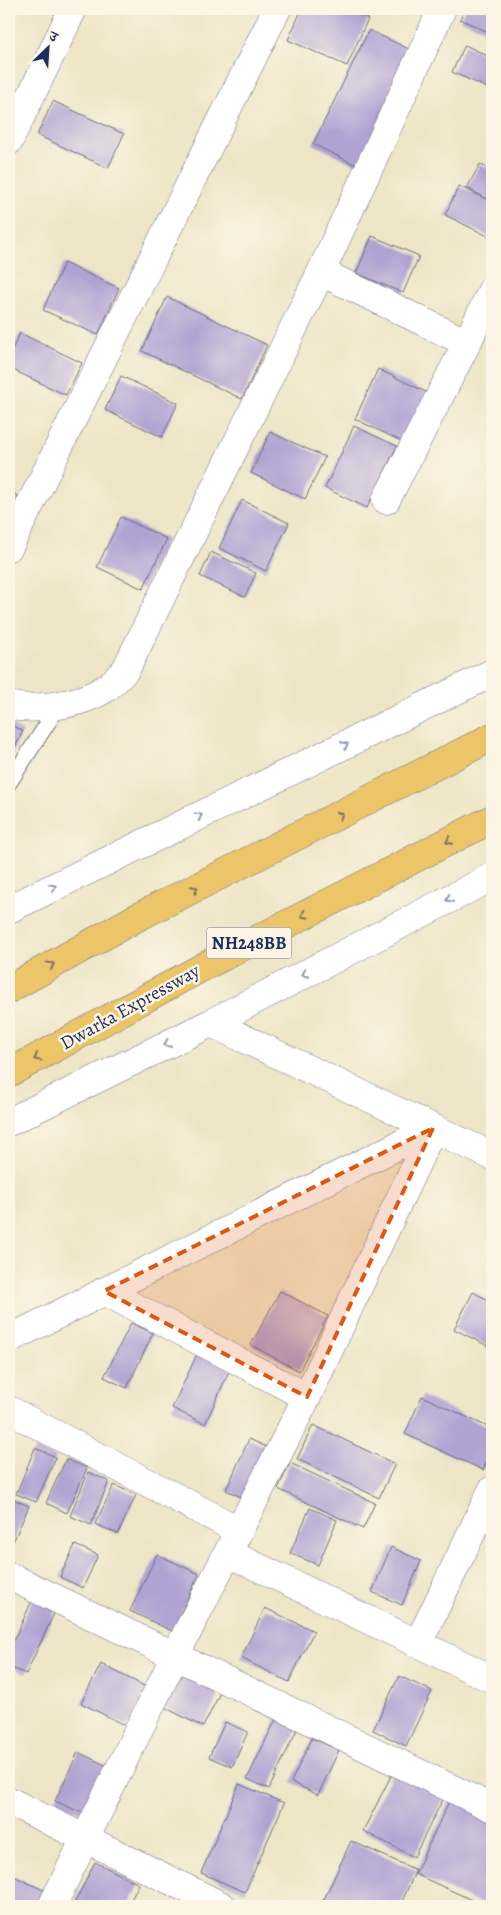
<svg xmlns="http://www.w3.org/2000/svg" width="501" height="1915" viewBox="0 0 501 1915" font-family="Alegreya,'Noto Serif Devanagari',serif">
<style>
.building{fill:#b0a2d3}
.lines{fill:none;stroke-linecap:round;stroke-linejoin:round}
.service-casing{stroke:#656f82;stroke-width:17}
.minor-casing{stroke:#656f82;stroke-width:29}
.tertiary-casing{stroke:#656f82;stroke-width:29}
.trunk-casing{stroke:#656f82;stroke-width:29}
.service{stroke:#fff;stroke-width:15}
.minor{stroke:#fff;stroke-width:28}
.tertiary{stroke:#fff;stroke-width:28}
.trunk{stroke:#edc569;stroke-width:28}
.oneway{stroke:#8d97ae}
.oneway2{stroke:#797263}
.marked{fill:#de5710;fill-opacity:0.2;stroke:#de5710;stroke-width:4;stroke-dasharray:10 6;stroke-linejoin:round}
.labels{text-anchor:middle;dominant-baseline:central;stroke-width:5;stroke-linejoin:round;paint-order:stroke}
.shield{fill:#fcf5e5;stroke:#5e6a86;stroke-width:1}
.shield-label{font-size:18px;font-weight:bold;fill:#1b2f5e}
.street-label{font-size:19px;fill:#1b2f5e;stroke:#fcf5e5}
</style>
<rect width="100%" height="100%" fill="#fcf5e5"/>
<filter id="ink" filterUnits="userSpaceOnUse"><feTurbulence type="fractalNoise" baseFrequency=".02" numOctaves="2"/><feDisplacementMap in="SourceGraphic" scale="10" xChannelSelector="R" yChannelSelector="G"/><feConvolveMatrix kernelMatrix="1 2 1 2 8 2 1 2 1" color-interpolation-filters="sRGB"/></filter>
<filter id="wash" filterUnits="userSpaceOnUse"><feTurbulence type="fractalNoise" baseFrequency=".0096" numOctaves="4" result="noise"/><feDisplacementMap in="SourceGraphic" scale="20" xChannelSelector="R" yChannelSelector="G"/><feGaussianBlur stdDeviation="1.12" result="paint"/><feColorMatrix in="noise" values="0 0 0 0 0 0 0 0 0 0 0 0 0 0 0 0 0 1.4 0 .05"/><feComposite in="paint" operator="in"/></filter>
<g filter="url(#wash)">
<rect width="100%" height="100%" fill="#eee5c6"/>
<g id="blocks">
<path class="building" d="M302 9H346L368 19 347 66 288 40Z
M465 9H492V34L460 19Z
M369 30 415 52 360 167 313 144Z
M465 45 492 58V90L452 72Z
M53 101 124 134 108 168 37 135Z
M480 164 492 171V201L467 188Z
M459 186 492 202V238L445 215Z
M372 236 419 256 403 293 356 273Z
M64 263 119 288 98 335 43 310Z
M167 297 267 345 242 399 142 351Z
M20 333 82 363 66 395 9 368V356Z
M378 369 426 392 403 442 355 419Z
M121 376 178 403 162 437 105 410Z
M354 426 397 446 367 508 325 488Z
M270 432 325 457 305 499 251 473Z
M9 492 18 496 9 517Z
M242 500 289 523 266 571 219 548Z
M121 517 167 539 143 589 97 567Z
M211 552 256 573 245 597 200 576Z
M9 724 23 731 9 760Z
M280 1291 328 1316 299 1371 251 1345Z
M473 1292 492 1302V1348L454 1329Z
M131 1323 153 1333 127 1388 104 1377Z
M198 1352 231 1367 205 1424 172 1408Z
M422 1396 492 1429V1451L483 1470 405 1434Z
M313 1425 395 1464 379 1498 297 1459Z
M249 1439 271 1449 247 1500 226 1490Z
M35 1448 56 1457 36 1502 16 1494Z
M66 1459 87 1468 67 1513 46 1503Z
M290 1463 375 1503 363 1529 278 1489Z
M88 1472 109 1481 91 1525 70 1516Z
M114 1485 136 1495 118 1534 95 1524Z
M9 1497 29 1506 9 1551Z
M310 1508 337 1520 318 1565 290 1553Z
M75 1545 98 1555 83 1588 60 1577Z
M391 1547 421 1561 402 1605 372 1592Z
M157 1554 199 1574 172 1631 130 1611Z
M35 1594 58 1605 26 1674 9 1667V1651Z
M265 1608 314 1631 289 1682 241 1658Z
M101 1664 148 1688 128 1727 81 1703Z
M179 1672 220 1693 203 1727 162 1706Z
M399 1676 432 1691 406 1746 373 1730Z
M278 1715 299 1725 269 1789 247 1779Z
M225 1722 248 1732 232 1767 209 1757Z
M312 1738 339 1750 318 1795 291 1782Z
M78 1752 113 1769 91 1817 55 1801Z
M393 1772 444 1797 414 1857 363 1831Z
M239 1784 284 1803 245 1892 201 1873Z
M451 1797 492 1817V1897L488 1906H485L415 1874Z
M351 1841 416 1870 400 1906H321Z
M95 1862 139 1884 128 1906H73Z
M9 1874 50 1893 44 1906H9Z"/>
</g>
</g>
<g filter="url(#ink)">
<use href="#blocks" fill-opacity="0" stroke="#656f82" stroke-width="1"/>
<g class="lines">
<g class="service-casing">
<path id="service" d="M9 783 60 704"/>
</g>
<g class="minor-casing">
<path id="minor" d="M9 141 73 9
M321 272 467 343
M386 500 467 343 492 290
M9 547 277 9
M9 705C34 712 81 704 103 690 112 685 119 677 126 669L321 272 442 9
M104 1291 307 1397
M9 1339 433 1128
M9 1410 238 1530
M228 1553 492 1679
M9 1576 492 1808
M418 1644 492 1490
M9 1801 222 1906
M52 1906 175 1656 307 1397 433 1128"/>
</g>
<g class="tertiary-casing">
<path id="tertiary" d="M9 909 492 673
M211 1023 492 1156
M9 1122 211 1023 492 877"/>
</g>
<g class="trunk-casing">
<path id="trunk" d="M9 989 134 919 492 737
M9 1073 201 968 492 819"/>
</g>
<use href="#service" class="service"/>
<use href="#minor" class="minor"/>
<use href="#tertiary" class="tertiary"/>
<use href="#trunk" class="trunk"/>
</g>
<defs><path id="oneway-chevron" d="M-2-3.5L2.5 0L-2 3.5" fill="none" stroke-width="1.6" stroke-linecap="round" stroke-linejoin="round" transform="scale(1.25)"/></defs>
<g class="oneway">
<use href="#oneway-chevron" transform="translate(345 745) rotate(-26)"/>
<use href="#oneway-chevron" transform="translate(199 816) rotate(-26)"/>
<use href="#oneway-chevron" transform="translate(53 887) rotate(-26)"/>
<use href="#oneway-chevron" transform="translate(449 899) rotate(153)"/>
<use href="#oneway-chevron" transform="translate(305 974) rotate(153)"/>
<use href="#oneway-chevron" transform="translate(167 1044) rotate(154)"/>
</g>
<g class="oneway2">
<use href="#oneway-chevron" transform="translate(340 815) rotate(-27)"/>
<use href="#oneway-chevron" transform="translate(449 841) rotate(153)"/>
<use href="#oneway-chevron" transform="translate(195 889) rotate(-27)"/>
<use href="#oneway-chevron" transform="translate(304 915) rotate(153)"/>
<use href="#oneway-chevron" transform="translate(51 965) rotate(-29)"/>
<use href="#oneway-chevron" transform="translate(37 1058) rotate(151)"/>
</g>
</g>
<path class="marked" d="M433 1128 307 1397 104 1291Z"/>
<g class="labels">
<rect class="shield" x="206.5" y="927.5" width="85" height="31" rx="4"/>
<g class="shield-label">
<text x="249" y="943">NH248BB</text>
</g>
<g class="street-label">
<text transform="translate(130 1007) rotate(-29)">Dwarka Expressway</text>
</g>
</g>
<rect width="501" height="1915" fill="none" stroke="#fcf5e5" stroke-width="30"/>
<g transform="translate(48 48) rotate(25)" stroke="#fcf5e5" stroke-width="4" paint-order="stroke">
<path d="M0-4L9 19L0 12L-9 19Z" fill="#1b2f5e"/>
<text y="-8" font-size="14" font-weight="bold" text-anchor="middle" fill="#1b2f5e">उ</text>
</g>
</svg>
